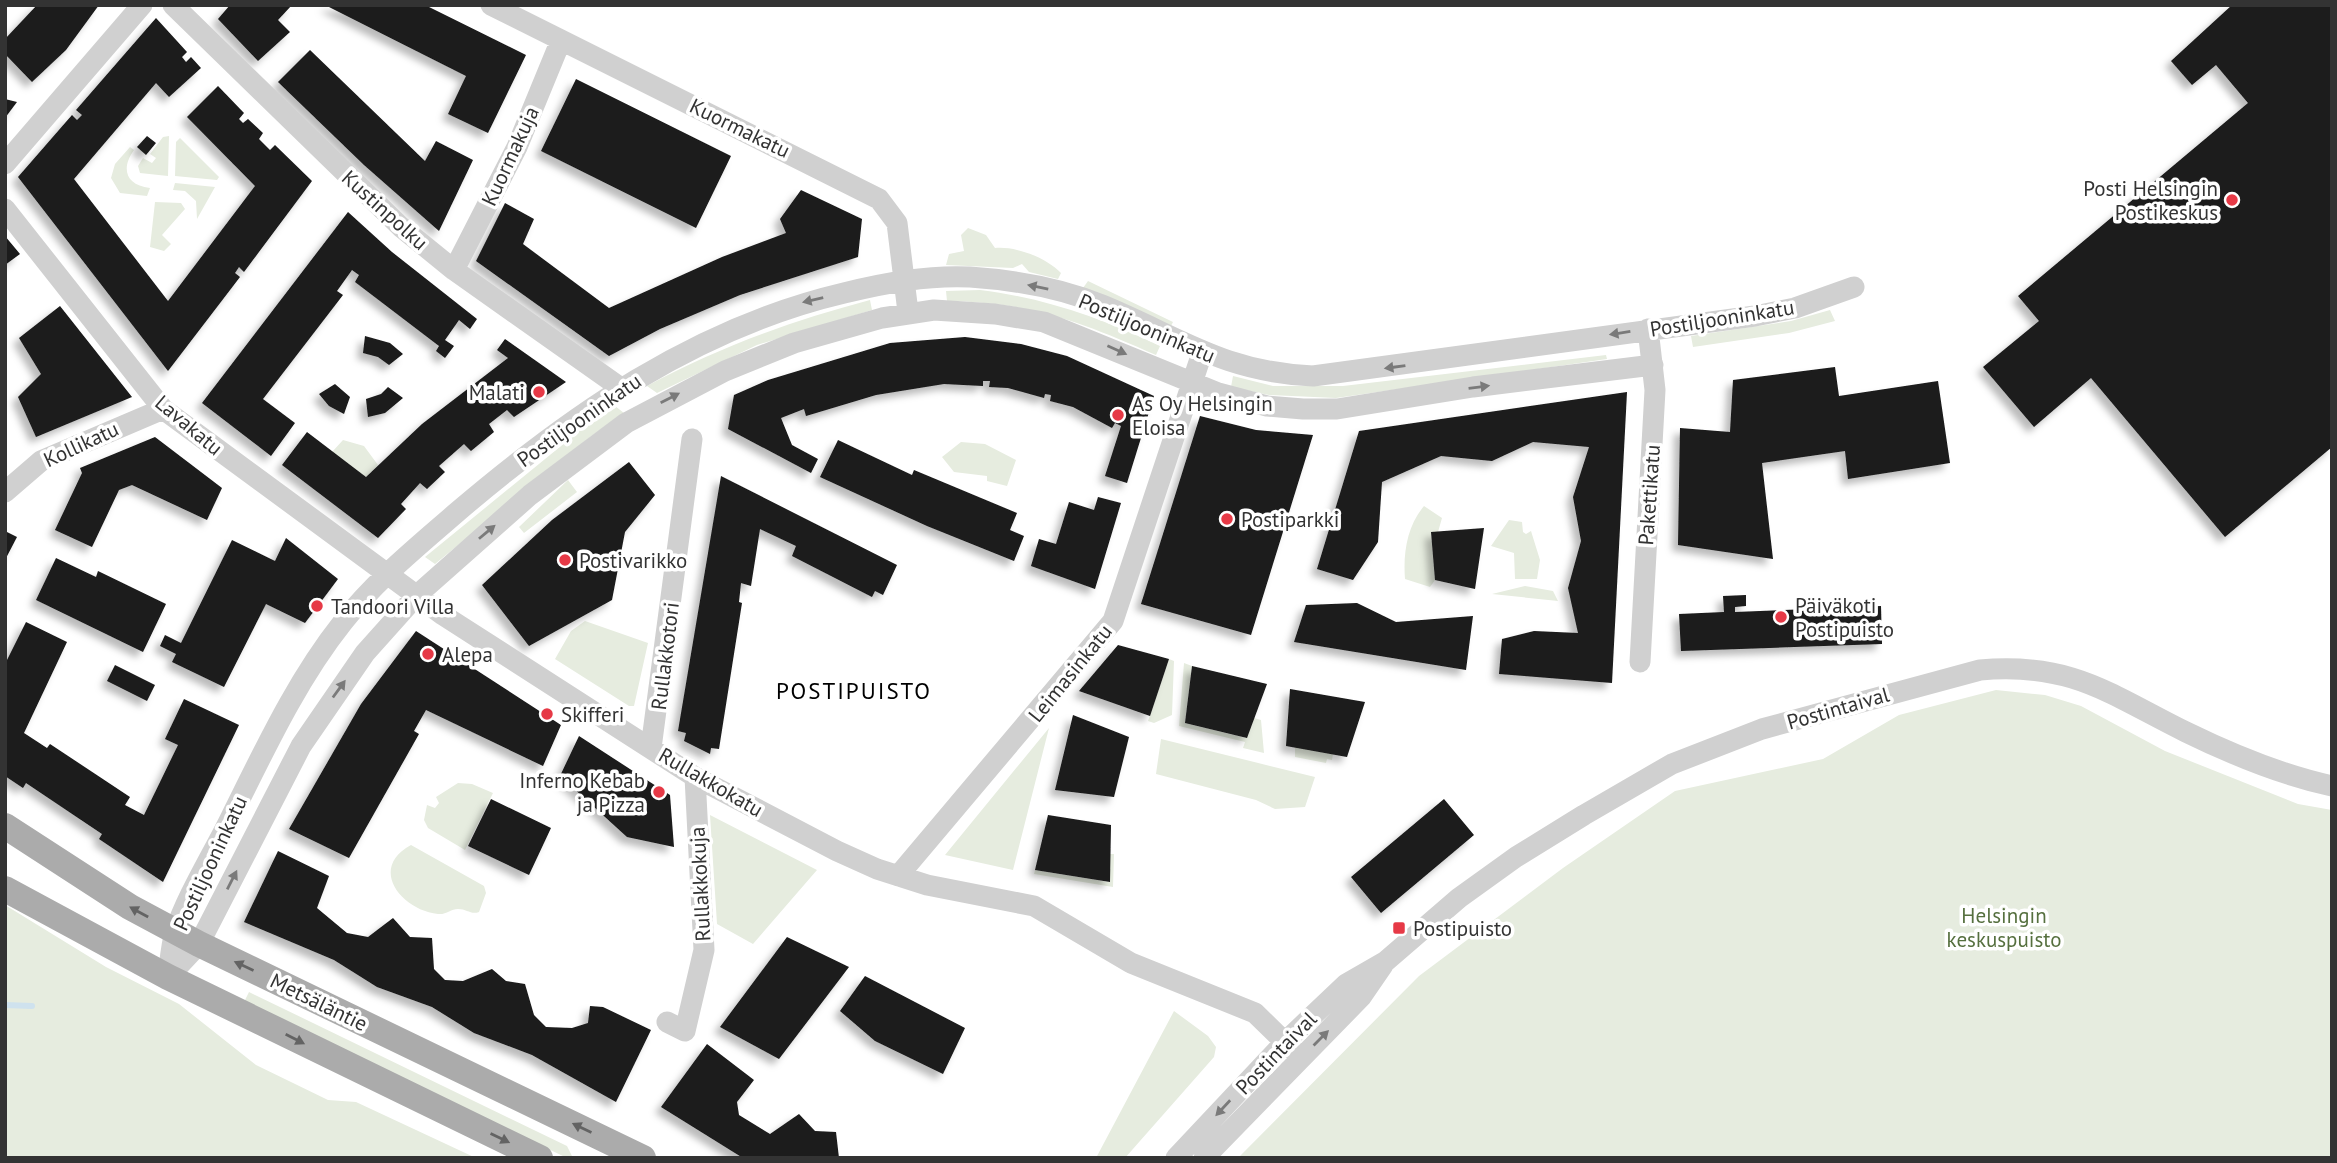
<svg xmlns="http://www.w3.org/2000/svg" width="2337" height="1163" viewBox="0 0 2337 1163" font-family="'PT Sans',sans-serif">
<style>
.green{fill:#e6ecdf}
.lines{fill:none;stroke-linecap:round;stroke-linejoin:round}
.stream{stroke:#cfe2ee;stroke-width:6}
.building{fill:#1a1a1a;filter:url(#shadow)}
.minor{stroke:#d0d0d0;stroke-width:21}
.major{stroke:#ababab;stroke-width:26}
.oneway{fill:#7a7a7a}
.oneway2{fill:#636363}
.poi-dot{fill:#e63946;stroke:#fff;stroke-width:2.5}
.labels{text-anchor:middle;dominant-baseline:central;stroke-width:7;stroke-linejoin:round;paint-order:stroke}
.street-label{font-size:21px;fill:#333;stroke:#fff}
.poi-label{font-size:21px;fill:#333;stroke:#fff;text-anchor:start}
.park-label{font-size:21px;fill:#56703f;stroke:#fff}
.neighbourhood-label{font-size:23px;letter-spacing:2px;fill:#000;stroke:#fff}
</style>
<defs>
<filter id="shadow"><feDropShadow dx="-6" dy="6" stdDeviation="3.5" flood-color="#0004"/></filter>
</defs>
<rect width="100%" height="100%" fill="#fff"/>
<path class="green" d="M169 136 168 176 140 173 138 166 143 158 152 163 156 158 150 154 163 137Z
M180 138 219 177 217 180 175 176 176 142Z
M130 147 134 150C121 168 125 185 150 188L147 196 120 193 111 178 115 164Z
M175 183 215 187 197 219 196 201 185 191 173 190Z
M155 202 181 203 185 209 162 235 171 244 164 251 150 247Z
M968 228 986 235 995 248C1016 246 1047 258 1061 273L1058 279 1029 272 1022 264 1013 268 946 265 949 254 964 251 961 235Z
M1088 281 1173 322 1170 328 1083 288Z
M980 290C1045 298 1101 318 1160 346L1156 355C1082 322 1029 302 947 301L946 291Z
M870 300 872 310 757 345 657 393 647 386C719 347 791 321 870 300Z
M1830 310 1835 321 1789 333 1693 347 1691 336 1791 321Z
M1606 355 1607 359 1336 398 1269 395 1231 387 1233 376 1273 386H1343Z
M615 406 624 413 590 437 435 564 425 557 583 428Z
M343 440 364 446 378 465 366 477 332 452Z
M961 442 985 444 1016 460 1007 486 987 481V476L954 472 942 457Z
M568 480 577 492 524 533 519 527Z
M1424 506 1442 518 1438 532 1431 533 1435 580 1430 587 1405 579C1403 553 1407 526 1424 506Z
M1509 520 1522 522 1523 532 1526 534 1531 531 1540 560 1537 579H1515L1514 553 1491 546Z
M1525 586 1553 591 1558 601 1492 594Z
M585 621 648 643 634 706H629L555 659 571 631Z
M1169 659 1174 661 1172 715 1154 723 1148 721Z
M1184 663 1192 666 1185 723 1246 738 1254 718 1261 720 1264 753 1243 748 1245 742 1179 726Z
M1996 690 2045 695 2081 706 2165 751 2298 804 2332 810V1158H1238L1419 976 1563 868 1675 791 1823 759 1899 715Z
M1049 728 1013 870 945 855Z
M1161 739 1315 777 1305 807 1275 809 1256 800 1156 774Z
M1295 747 1333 754 1332 760 1327 759 1326 763 1295 757Z
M458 783 472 784 493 793 465 850 428 828 424 820 427 805 435 808 439 803 436 797Z
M710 815 817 870 753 944 717 924Z
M411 845 484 886 486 893 479 912C471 915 467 909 458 909 451 909 446 915 438 914 401 910 368 868 411 845Z
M1110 854H1114L1113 887 1034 874 1035 870 1109 882Z
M5 905 106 967 179 1004 256 1065 328 1100 356 1102 476 1158H5Z
M249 992 567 1146 573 1158H567L244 1002Z
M1174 1011 1208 1036 1216 1047 1214 1057 1125 1158H1096Z"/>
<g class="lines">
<path class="stream" d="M5 1005 32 1006"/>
</g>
<path class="building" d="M37 5H99L66 50 32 82 5 54V39Z
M230 5H292L278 20 290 32 258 61 218 19Z
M325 5H425L526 55 488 133 448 114 466 76Z
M2232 5H2332V447L2225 537 2091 378 2034 427 1983 367 2039 321 2018 296 2248 103 2216 65 2192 85 2171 61Z
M156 18 187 52 182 57 186 62 191 57 201 68 169 97 156 83 74 179 168 301 255 186 187 117 218 86 244 113 239 119 243 123 248 119 263 133 259 139 270 150 275 145 312 181 244 272 239 267 235 273 240 277 168 371 18 177 72 115 77 120 82 115 76 110Z
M310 50 425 161 436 141 473 160 439 231 364 165 278 82Z
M576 79 731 156 696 228 541 151Z
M5 99 17 102 5 118Z
M147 136 156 143 146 155 137 147Z
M801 190 862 219 858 257 740 295 660 329 609 356 476 261 505 203 534 219 523 244 609 308 722 257 786 233 780 219Z
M348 212 392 252 477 319 470 329 459 320 445 340 454 346 445 358 436 351 439 346 355 282 359 275 352 270 337 291 343 295 263 399 295 423 271 456 202 403Z
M5 236 20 254 5 265Z
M60 306 132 397 36 437 18 397 41 374 19 338Z
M365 336 390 343 403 354 389 365 378 357 363 353Z
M965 337 1021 344 1067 356 1154 396 1127 483 1105 476 1121 426 1115 423 1112 428 1073 407 1050 401 1051 395 1045 394 1044 398 1008 388 989 387 990 381H983V386L944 384 876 395 806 416 804 409 781 418 792 445 818 459 811 473 728 429 734 395 768 380 890 343Z
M505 339 566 382 514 417 507 410 489 424 494 432 471 451 464 444 439 466 445 472 427 489 420 483 401 504 406 509 378 538 282 465 307 432 366 477 422 424 508 358 497 350Z
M1835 367 1839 396 1938 381 1950 463 1848 479 1845 451 1762 463 1773 559 1678 545 1680 428 1730 432 1733 380Z
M335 384 350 397 344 414 329 406 319 394Z
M388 387 403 398 385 413 368 417 366 399 381 394Z
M1627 392 1612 683 1499 674 1502 639 1534 631 1578 633 1568 588 1581 541 1573 497 1589 447 1533 442 1492 461 1441 456 1382 482 1378 542 1353 580 1317 569 1359 431Z
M1200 416 1256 430 1313 435 1251 635 1141 604Z
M155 437 222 488 207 520 132 485 119 490 92 547 55 530 82 473 80 468Z
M838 440 912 475 914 470 1017 513 1010 530 1024 536 1014 561 927 526 820 477Z
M629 462 655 495 625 532 612 600 529 646 482 585 552 520Z
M721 476 897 565 883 595 875 591 872 597 792 556 796 546 760 529 751 586 741 583 739 602 742 603 719 749 711 748 710 754 684 741 686 733 678 731Z
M1098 497 1121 503 1095 589 1031 566 1039 539 1056 544 1069 502 1094 510Z
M1484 528 1475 589 1435 580 1431 532Z
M5 531 17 537 5 560Z
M286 538 338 579 305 623 266 604 224 687 172 662 176 654 160 646 165 635 181 643 232 540 275 561Z
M56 558 96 577 98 571 166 604 143 652 36 600Z
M1746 595V606L1735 607V612L1881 606 1882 644 1681 651 1679 614 1724 612 1723 596Z
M1357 603 1396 622 1473 616 1466 670 1294 642 1306 605Z
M26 622 67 642 24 733 47 748 50 744 130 797 125 805 144 815 178 745 165 739 184 699 239 725 163 882 99 839 102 834 26 783 23 788 5 776V664Z
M416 631 561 725 543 766 426 710 414 731 419 734 349 858 289 829 361 704Z
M1118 645 1169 659 1150 716 1079 691Z
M115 665 155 685 147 701 107 681Z
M1192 666 1267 684 1247 738 1185 723Z
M1290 689 1365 702 1347 757 1286 746Z
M1073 715 1129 737 1114 797 1055 790Z
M579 736 670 795 674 847 627 837 560 776Z
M491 799 551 828 529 875 468 846Z
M1444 799 1474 835 1381 913 1351 877Z
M1048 815 1111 825 1110 882 1035 870Z
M278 851 329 876 317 908 347 933 368 937 393 918 410 937 432 938 434 969 445 980 463 981 492 969 506 981 525 984 534 1015 546 1027 572 1028 588 1023 590 1006 603 1007 651 1030 616 1102 532 1055 474 1033 432 1007 377 987 334 960 244 922Z
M787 937 849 967 779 1059 720 1027Z
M865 976 965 1028 943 1074 875 1041 840 1011Z
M707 1044 754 1080 737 1102 739 1115 770 1134 799 1114 815 1131 836 1132 839 1158H743L661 1107Z"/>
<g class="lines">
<path class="minor" d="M173 5 401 227 454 270 621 388
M491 5 879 199 897 223 908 312
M5 164 142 5
M5 209 163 409 443 615 695 777 837 851 877 869 927 885 1034 906 1131 963 1255 1013 1301 1058
M454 270 517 147 561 40
M5 492 41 461 163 409
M1640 662 1655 390 1648 329
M651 748 692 439
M898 876 1113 621 1202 353
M168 977C170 962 171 946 175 932 186 897 214 852 231 817 264 751 296 681 343 622 375 581 417 547 456 513 571 415 695 328 844 293 885 283 927 275 970 277 1014 280 1061 288 1102 305 1180 337 1223 372 1313 376L1755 316 1795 308 1854 287
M168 977 199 944 301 746 365 653 416 596 530 495 626 423 725 371 794 343 882 318 934 310 995 314 1044 322 1218 393 1267 406 1303 409H1337L1473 387 1653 365
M667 1022 685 1031 704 950 695 777
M1176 1158 1286 1041 1346 984 1386 961 1459 898 1516 857 1584 815 1672 764 1762 729 1980 670C2072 662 2109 694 2186 732 2233 755 2281 775 2332 786
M1204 1158 1361 997 1383 965"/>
<path class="major" d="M5 826 130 907 199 944 643 1158
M5 889 168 977 540 1158"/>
</g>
<defs><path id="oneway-solid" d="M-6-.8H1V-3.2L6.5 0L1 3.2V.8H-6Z" transform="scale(1.75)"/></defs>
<g class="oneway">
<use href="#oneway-solid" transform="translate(1038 287) rotate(-168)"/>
<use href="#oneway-solid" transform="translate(813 300) rotate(167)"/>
<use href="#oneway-solid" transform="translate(1620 333) rotate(171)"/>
<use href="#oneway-solid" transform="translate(1117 350) rotate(24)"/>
<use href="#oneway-solid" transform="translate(1395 367) rotate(172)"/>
<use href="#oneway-solid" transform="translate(1479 387) rotate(-7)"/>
<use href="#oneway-solid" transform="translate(670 398) rotate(-27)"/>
<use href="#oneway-solid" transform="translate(487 532) rotate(-40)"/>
<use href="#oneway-solid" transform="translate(339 689) rotate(-54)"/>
<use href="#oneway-solid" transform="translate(232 880) rotate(-63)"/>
<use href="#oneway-solid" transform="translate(1321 1038) rotate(-45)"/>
<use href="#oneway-solid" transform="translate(1223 1108) rotate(133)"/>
</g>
<g class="oneway2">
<use href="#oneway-solid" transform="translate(139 912) rotate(-151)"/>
<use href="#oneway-solid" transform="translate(244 966) rotate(-155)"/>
<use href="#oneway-solid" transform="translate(295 1039) rotate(27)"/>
<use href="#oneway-solid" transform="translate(582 1128) rotate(-154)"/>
<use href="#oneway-solid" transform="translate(500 1138) rotate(26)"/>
</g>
<g class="poi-dot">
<circle cx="2232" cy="200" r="7"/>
<circle cx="539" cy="392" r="7"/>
<circle cx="1118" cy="415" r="7"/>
<circle cx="1227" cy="519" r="7"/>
<circle cx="565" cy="560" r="7"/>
<circle cx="317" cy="606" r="7"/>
<circle cx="1781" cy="617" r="7"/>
<circle cx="428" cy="654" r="7"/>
<circle cx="547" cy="714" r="7"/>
<circle cx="659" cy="792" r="7"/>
<rect x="1392" y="921" width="14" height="14" rx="3.5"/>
</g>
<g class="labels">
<g class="street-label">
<text transform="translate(740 128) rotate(26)">Kuormakatu</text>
<text transform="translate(510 156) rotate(-65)">Kuormakuja</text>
<text transform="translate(385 210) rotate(42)">Kustinpolku</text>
<text transform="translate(1722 318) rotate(-9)">Postiljooninkatu</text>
<text transform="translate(1147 328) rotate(23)">Postiljooninkatu</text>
<text transform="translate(579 420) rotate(-35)">Postiljooninkatu</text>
<text transform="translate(189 425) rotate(40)">Lavakatu</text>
<text transform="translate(81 444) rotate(-25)">Kollikatu</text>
<text transform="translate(1649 495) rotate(-86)">Pakettikatu</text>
<text transform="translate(665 656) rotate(-83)">Rullakkotori</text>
<text transform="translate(1070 673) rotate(-51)">Leimasinkatu</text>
<text transform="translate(1838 708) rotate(-16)">Postintaival</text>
<text transform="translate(711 782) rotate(30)">Rullakkokatu</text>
<text transform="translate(210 863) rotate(-65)">Postiljooninkatu</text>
<text transform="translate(700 884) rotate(-93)">Rullakkokuja</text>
<text transform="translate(319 1002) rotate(26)">Metsäläntie</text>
<text transform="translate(1276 1053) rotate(-46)">Postintaival</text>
</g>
<g class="poi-label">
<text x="2218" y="188" text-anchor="end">Posti Helsingin<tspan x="2218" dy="24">Postikeskus</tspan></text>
<text x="525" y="392" text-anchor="end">Malati</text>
<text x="1132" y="403">As Oy Helsingin<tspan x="1132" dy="24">Eloisa</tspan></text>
<text x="1241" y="519">Postiparkki</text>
<text x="579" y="560">Postivarikko</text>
<text x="1795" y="605">Päiväkoti<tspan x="1795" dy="24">Postipuisto</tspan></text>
<text x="331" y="606">Tandoori Villa</text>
<text x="442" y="654">Alepa</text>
<text x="561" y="714">Skifferi</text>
<text x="645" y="780" text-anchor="end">Inferno Kebab<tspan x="645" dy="24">ja Pizza</tspan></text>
<text x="1413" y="928">Postipuisto</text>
</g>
<g class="park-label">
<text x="2004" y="915">Helsingin<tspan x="2004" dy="24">keskuspuisto</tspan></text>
</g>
<g class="neighbourhood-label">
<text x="854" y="690">POSTIPUISTO</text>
</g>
</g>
<rect width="2337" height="1163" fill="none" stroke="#333333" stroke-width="14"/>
</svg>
